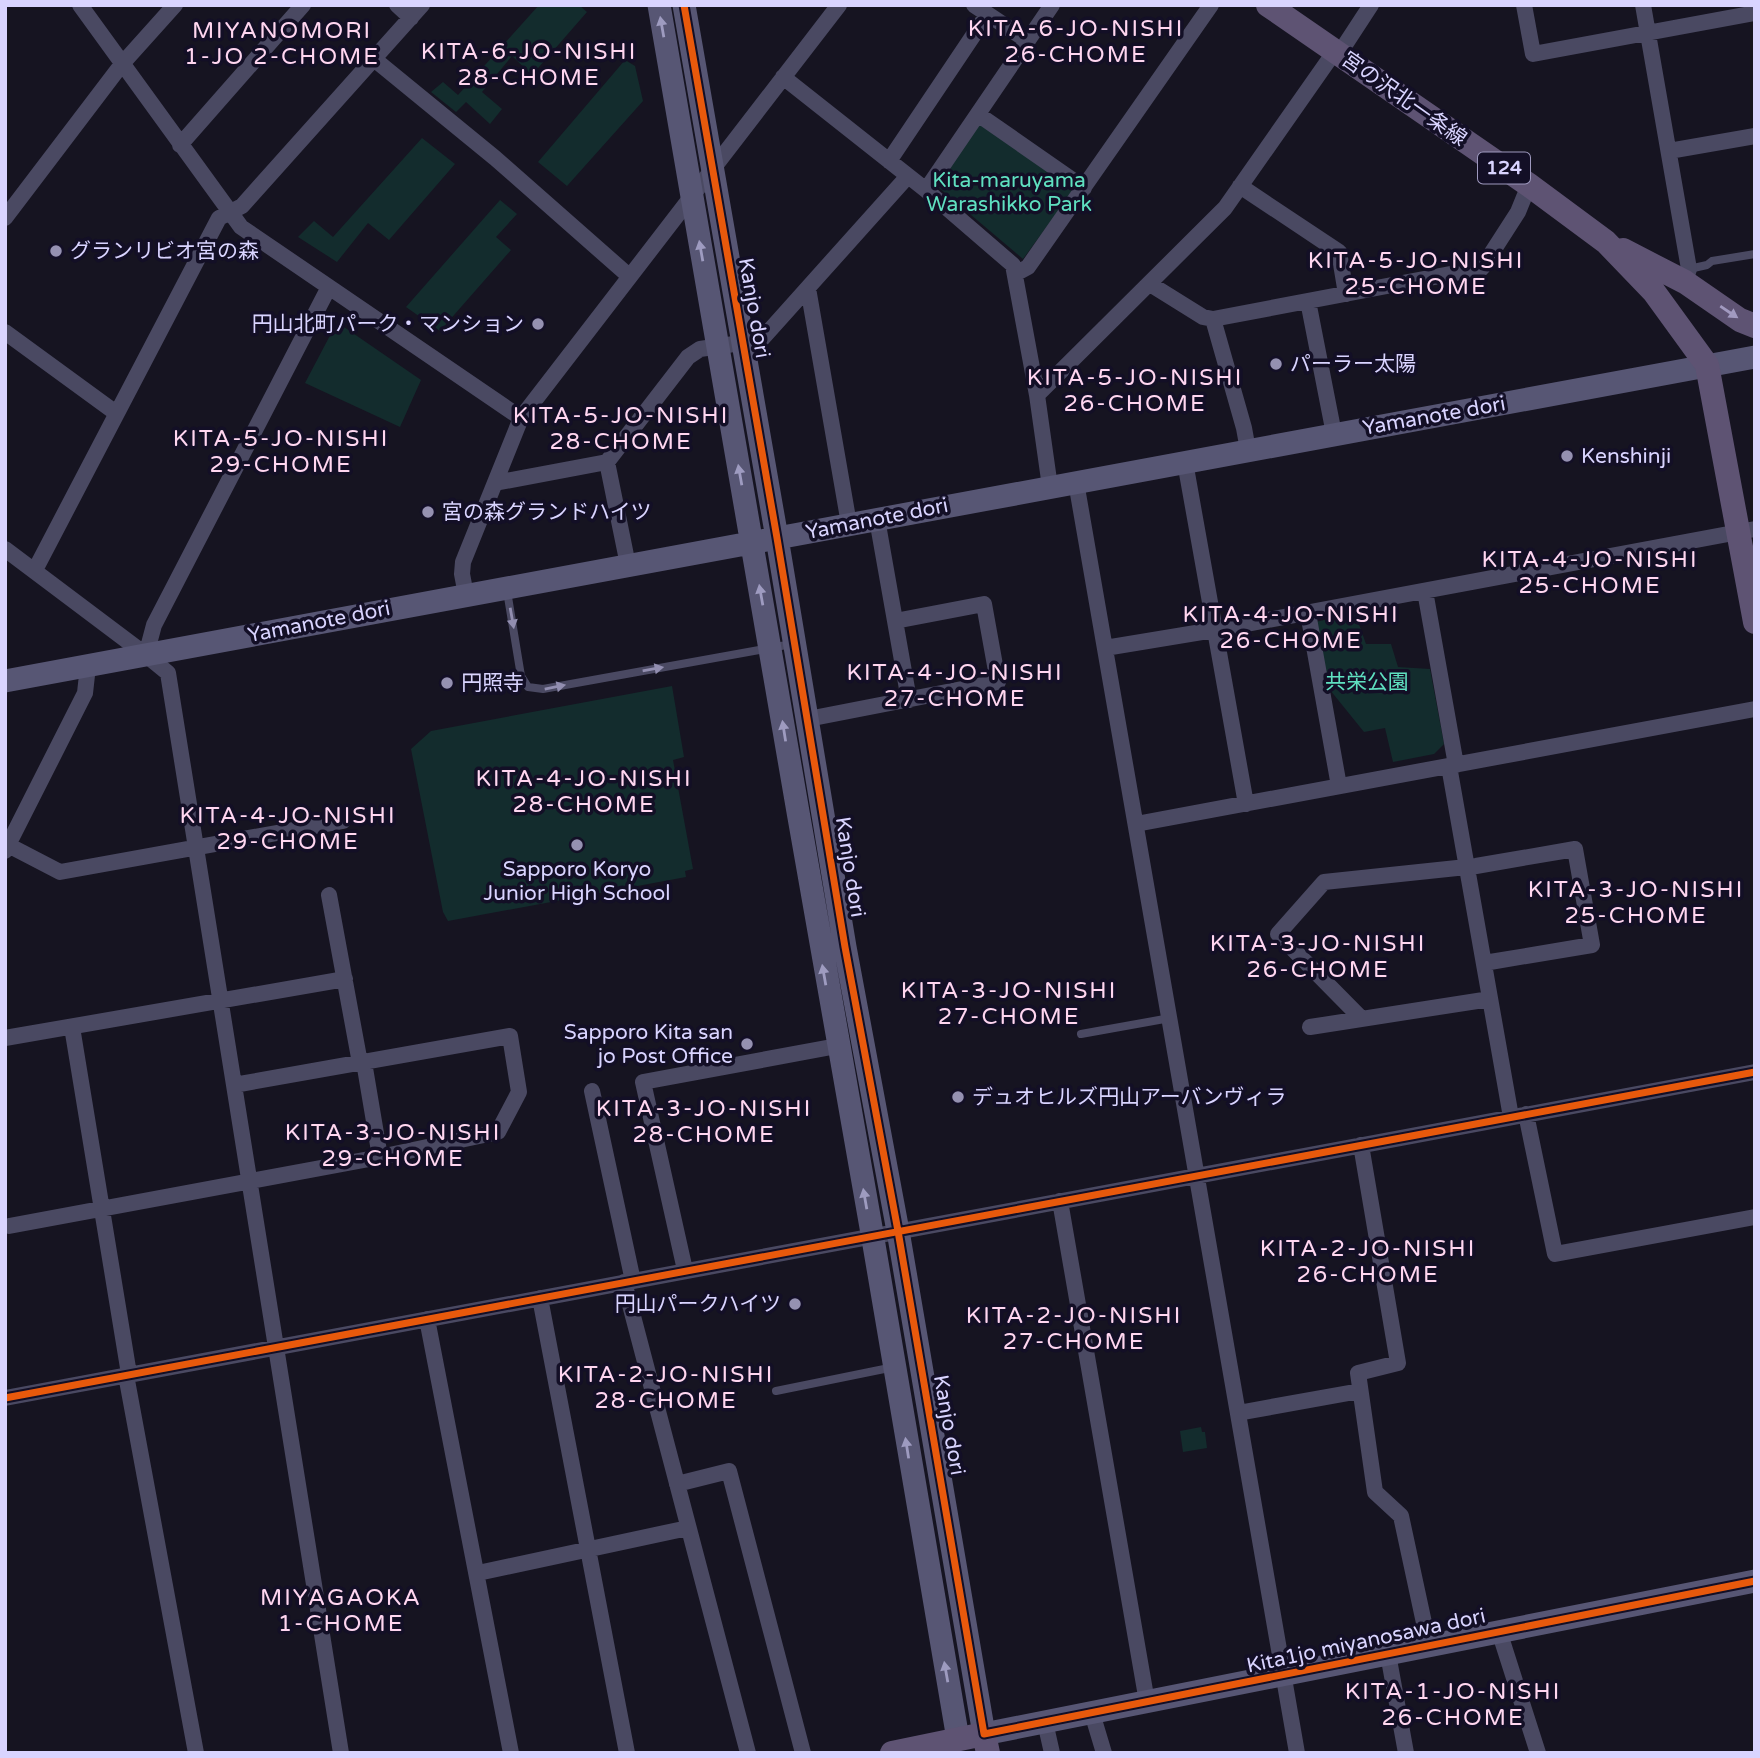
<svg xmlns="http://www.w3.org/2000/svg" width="1760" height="1758" viewBox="0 0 1760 1758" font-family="'Varela Round','Noto Sans JP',sans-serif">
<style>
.green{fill:#132c2d}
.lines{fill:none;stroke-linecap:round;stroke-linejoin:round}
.lane{stroke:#4a4962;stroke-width:8}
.street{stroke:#4a4962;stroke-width:16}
.secondary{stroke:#575674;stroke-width:23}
.primary{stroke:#5e5373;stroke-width:24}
.cycleway-casing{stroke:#130f26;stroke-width:11}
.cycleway{stroke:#e8590c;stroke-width:7}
.oneway{fill:#9e9bc0}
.oneway2{fill:#a29ac0}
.oneway3{fill:#928eb0}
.poi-dot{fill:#9591b1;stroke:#130f26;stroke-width:2.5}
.labels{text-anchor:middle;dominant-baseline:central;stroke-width:7;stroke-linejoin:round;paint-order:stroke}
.shield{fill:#130f26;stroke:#9e99be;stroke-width:2}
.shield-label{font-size:19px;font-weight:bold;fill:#d9d4ff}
.street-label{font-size:21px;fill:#d9d4ff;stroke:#130f26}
.park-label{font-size:21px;fill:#5fe0c0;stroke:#130f26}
.poi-label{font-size:21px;fill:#d9d4ff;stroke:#130f26;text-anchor:start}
.neighbourhood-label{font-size:23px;letter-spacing:2px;fill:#ffd6f0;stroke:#130f26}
</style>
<rect width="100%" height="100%" fill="#161421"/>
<path class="green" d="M539 5H579L587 12 532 75 512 56 482 92 502 109 490 124 466 102 456 112 431 92 443 82 458 95Z
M625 60 635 66 643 101 567 186 538 162Z
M981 121 1075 188 1023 259 938 187 941 177Z
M422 138 455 164 389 240 368 223 337 262 298 237 314 221 333 237Z
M500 200 517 214 496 237 511 250 440 331 406 307Z
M335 326 344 327 421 380 400 427 305 383Z
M1355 613 1366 644H1391L1398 667 1430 669 1444 744 1434 754 1393 762 1385 728 1364 732 1326 685 1311 623Z
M672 686 684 757 673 760 693 869 685 871 686 877 448 921 443 912 411 749 431 731Z
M1201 1427 1202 1432H1205L1207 1448 1183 1452 1180 1431Z"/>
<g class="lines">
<path class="lane" d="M1689 269 1707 265 1712 261 1755 254
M507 591 521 676 528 687 543 689 792 644
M1081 1034 1170 1018
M776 1391 894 1367"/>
<path class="street" d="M80 5 241 227 521 418
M397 5 411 18
M974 5 1028 41
M1524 5 1533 54 1755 13
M1643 5 1689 269 1685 282
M1339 54 1371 5
M374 59 495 158 629 276
M783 77 926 190 1013 265 1037 395 1050 487
M979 115 1084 188
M180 145 303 5
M1669 151 1755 136
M889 161 987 15
M1240 186 1339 252 1346 294
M926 190 1052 5
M5 218 122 64 175 5
M1015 274 1028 267 1211 5
M1150 284 1203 317 1213 319 1482 268 1518 212 1529 185
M329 287 154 625 146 655 168 673 341 1753
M808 288 849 524
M1308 301 1334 434
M1213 319 1244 428 1248 450
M5 332 116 413
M1037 395 1225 208 1335 51
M1185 462 1246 804
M1076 482 1297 1753
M495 483 607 462
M877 519 909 700
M5 549 146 655
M628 565 607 462 688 357 700 349 761 340 908 176
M35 570 219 218 242 206 422 5
M1425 591 1456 765
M466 595 462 574 463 562 521 418 839 5
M1308 613 1339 786
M1105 648 1214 630 1755 529
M808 719 998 682 984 604 895 621
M1449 766 1511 1117
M1136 824 1755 709
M8 845 60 872 343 821
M5 851 85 693 88 666
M329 895 360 1063
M1361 1018 1278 934 1324 882 1476 866 1575 849 1592 945 1484 963
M72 1027 129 1374
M1310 1027 1490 999
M5 1038 345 979
M364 1062 380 1157
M592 1091 633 1281
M1526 1114 1555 1254 1755 1217
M1361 1145 1398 1363 1358 1373 1375 1492 1401 1516 1429 1646
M1060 1201 1147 1702
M9 1226 380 1157 498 1132 519 1092 510 1036 234 1085
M685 1270 643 1082 837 1046
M624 1282 748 1753
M540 1298 627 1753
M427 1319 511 1753
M126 1375 196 1753
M5 1398 1755 1072
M1238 1413 1360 1391
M677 1484 729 1471 803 1753
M478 1573 688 1528
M1499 1631 1538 1753
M1388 1654 1406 1753
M1092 1713 1104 1753
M1045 1722 1052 1753"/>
<path class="secondary" d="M659 5C730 415 799 824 872 1233 902 1402 928 1571 958 1739
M684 5 777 538 845 947 898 1231 984 1734 1755 1581
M5 681 1755 357"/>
<path class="primary" d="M1268 5 1529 185 1606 242 1654 292 1707 365 1755 622
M1623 250 1685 282 1740 320 1755 326
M892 1753 984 1734 988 1753"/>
<g class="cycleway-casing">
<path id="cycleway" d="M684 5 777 538 845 947 898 1231 984 1734 1755 1581
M5 1398 1755 1072"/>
</g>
<use href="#cycleway" class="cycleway"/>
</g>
<defs><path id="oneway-solid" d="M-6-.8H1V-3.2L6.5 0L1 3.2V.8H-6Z" transform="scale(1.75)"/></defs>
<g class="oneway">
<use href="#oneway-solid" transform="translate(662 27) rotate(-100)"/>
<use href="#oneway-solid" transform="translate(701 251) rotate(-100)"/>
<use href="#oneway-solid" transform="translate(740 475) rotate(-100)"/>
<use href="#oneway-solid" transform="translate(761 595) rotate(-100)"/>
<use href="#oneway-solid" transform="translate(784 731) rotate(-99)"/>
<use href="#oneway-solid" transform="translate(824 975) rotate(-100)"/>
<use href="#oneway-solid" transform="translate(865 1199) rotate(-100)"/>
<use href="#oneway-solid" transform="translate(907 1448) rotate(-99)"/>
<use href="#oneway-solid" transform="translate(946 1672) rotate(-100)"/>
</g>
<use class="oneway2" href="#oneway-solid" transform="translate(1729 312) rotate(34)"/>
<g class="oneway3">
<use href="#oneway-solid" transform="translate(512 618) rotate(80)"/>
<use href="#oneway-solid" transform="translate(653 669) rotate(-10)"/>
<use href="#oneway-solid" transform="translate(555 687) rotate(-11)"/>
</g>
<g class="poi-dot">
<circle cx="56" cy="251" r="7"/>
<circle cx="538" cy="324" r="7"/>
<circle cx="1276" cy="364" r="7"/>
<circle cx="1567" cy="456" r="7"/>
<circle cx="428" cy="512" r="7"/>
<circle cx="447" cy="683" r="7"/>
<circle cx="577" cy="845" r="7"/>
<circle cx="747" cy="1044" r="7"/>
<circle cx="958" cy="1097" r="7"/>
<circle cx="795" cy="1304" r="7"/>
</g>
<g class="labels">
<rect class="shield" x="1478" y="152.5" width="52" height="31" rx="5"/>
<g class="shield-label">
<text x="1504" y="168">124</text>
</g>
<g class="street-label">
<text transform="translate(1404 99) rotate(35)">宮の沢北一条線</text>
<text transform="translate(754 308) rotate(80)">Kanjo dori</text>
<text transform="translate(1434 416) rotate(-10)">Yamanote dori</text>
<text transform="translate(877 519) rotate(-11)">Yamanote dori</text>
<text transform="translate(319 622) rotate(-11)">Yamanote dori</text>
<text transform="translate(850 867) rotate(81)">Kanjo dori</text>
<text transform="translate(949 1425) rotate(80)">Kanjo dori</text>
<text transform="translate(1366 1641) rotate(-12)">Kita1jo miyanosawa dori</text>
</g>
<g class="park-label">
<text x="1009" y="180">Kita-maruyama<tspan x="1009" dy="24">Warashikko Park</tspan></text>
<text x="1367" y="682">共栄公園</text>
</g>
<g class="poi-label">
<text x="70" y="251">グランリビオ宮の森</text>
<text x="524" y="324" text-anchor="end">円山北町パーク・マンション</text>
<text x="1290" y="364">パーラー太陽</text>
<text x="1581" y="456">Kenshinji</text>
<text x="442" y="512">宮の森グランドハイツ</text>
<text x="461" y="683">円照寺</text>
<text x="577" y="869" text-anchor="middle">Sapporo Koryo<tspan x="577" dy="24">Junior High School</tspan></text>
<text x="733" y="1032" text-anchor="end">Sapporo Kita san<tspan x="733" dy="24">jo Post Office</tspan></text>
<text x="972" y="1097">デュオヒルズ円山アーバンヴィラ</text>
<text x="781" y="1304" text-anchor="end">円山パークハイツ</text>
</g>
<g class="neighbourhood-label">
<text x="1076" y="29">KITA-6-JO-NISHI<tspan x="1076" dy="26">26-CHOME</tspan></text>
<text x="282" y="31">MIYANOMORI<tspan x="282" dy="26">1-JO 2-CHOME</tspan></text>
<text x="529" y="52">KITA-6-JO-NISHI<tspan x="529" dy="26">28-CHOME</tspan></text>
<text x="1416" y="261">KITA-5-JO-NISHI<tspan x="1416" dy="26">25-CHOME</tspan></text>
<text x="1135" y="378">KITA-5-JO-NISHI<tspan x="1135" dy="26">26-CHOME</tspan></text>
<text x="621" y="416">KITA-5-JO-NISHI<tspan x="621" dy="26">28-CHOME</tspan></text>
<text x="281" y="439">KITA-5-JO-NISHI<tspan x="281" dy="26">29-CHOME</tspan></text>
<text x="1590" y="560">KITA-4-JO-NISHI<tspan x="1590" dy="26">25-CHOME</tspan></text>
<text x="1291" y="615">KITA-4-JO-NISHI<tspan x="1291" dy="26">26-CHOME</tspan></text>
<text x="955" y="673">KITA-4-JO-NISHI<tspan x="955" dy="26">27-CHOME</tspan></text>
<text x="584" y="779">KITA-4-JO-NISHI<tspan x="584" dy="26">28-CHOME</tspan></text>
<text x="288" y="816">KITA-4-JO-NISHI<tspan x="288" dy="26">29-CHOME</tspan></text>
<text x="1636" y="890">KITA-3-JO-NISHI<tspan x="1636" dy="26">25-CHOME</tspan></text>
<text x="1318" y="944">KITA-3-JO-NISHI<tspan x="1318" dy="26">26-CHOME</tspan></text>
<text x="1009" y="991">KITA-3-JO-NISHI<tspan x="1009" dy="26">27-CHOME</tspan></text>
<text x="704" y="1109">KITA-3-JO-NISHI<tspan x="704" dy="26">28-CHOME</tspan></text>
<text x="393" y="1133">KITA-3-JO-NISHI<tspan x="393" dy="26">29-CHOME</tspan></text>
<text x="1368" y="1249">KITA-2-JO-NISHI<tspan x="1368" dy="26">26-CHOME</tspan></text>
<text x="1074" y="1316">KITA-2-JO-NISHI<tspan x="1074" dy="26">27-CHOME</tspan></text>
<text x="666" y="1375">KITA-2-JO-NISHI<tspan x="666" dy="26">28-CHOME</tspan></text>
<text x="341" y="1598">MIYAGAOKA<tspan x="341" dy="26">1-CHOME</tspan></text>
<text x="1453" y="1692">KITA-1-JO-NISHI<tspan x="1453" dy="26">26-CHOME</tspan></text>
</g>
</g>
<rect width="1760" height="1758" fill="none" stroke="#d9d4ff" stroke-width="14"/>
</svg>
